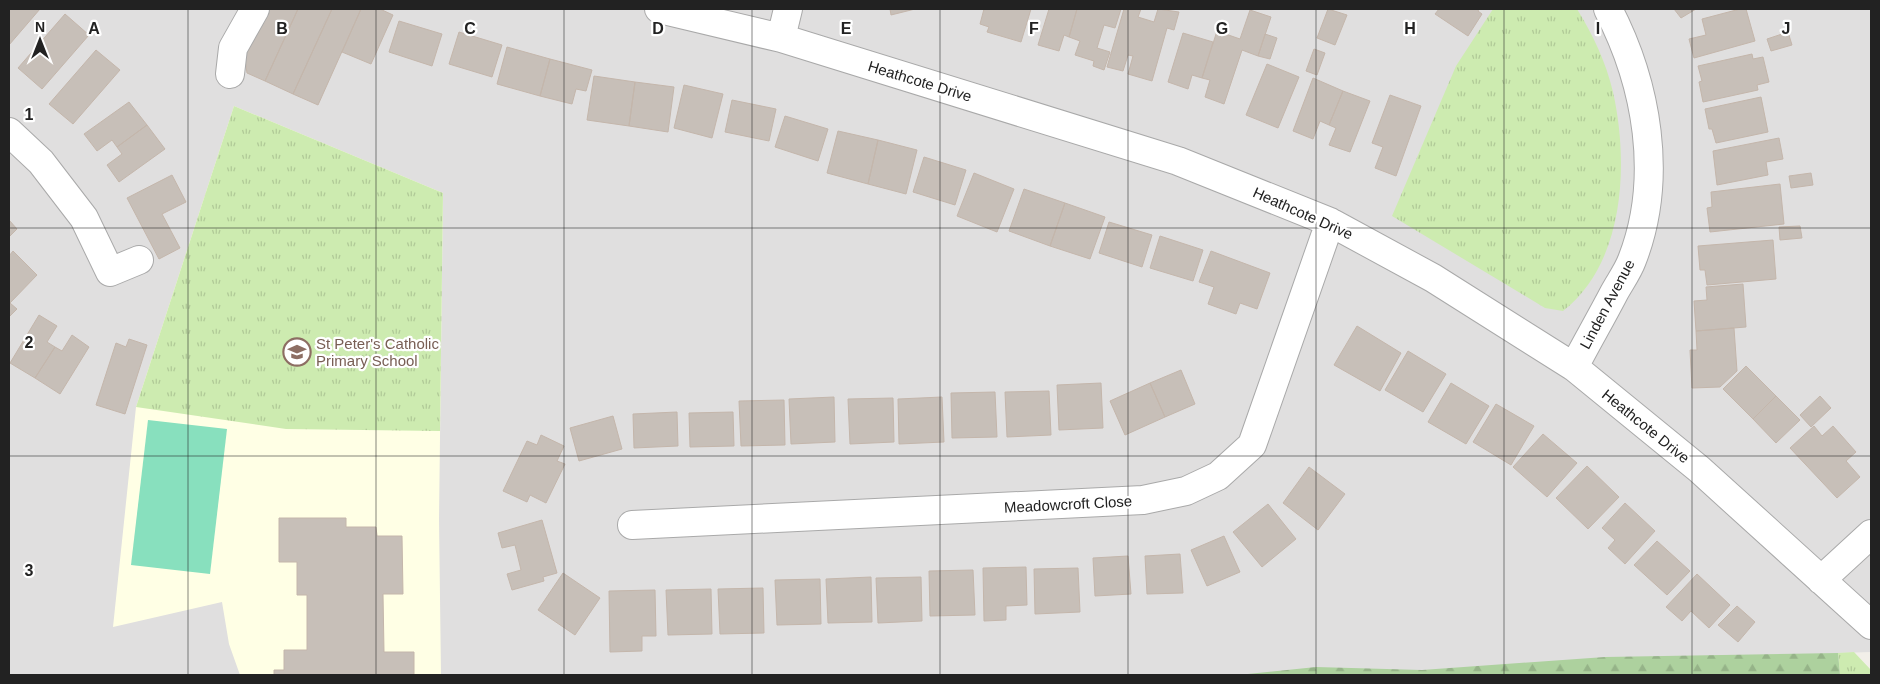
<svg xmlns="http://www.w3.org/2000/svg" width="1880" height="684" viewBox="0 0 1880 684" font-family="Arial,sans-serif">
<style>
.residential{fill:#e0dfdf}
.education{fill:#ffffe5}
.grass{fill:url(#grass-tufts)}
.forest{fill:url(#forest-firs)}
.pitch{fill:#88e0be}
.building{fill:#c7bfb8;stroke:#c4b6ab}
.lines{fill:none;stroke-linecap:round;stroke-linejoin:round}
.minor-casing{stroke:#a9a9a9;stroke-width:30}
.minor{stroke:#fff;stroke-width:28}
.grid{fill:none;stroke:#222;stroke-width:1;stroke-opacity:0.55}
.labels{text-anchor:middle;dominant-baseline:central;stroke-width:4.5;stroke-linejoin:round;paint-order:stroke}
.street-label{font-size:15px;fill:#222;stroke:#fff}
.education-label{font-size:15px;fill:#785e54;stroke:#fff;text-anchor:start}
.grid-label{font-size:16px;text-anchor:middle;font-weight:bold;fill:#222;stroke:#fff;stroke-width:4.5;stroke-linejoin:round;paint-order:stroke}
</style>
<defs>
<pattern id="grass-tufts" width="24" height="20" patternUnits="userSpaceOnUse" patternTransform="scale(1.25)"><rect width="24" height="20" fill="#cdebb0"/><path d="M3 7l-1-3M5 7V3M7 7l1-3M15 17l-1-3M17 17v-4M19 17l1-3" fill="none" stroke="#b0c997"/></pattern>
<pattern id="forest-firs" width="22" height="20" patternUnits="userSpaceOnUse" patternTransform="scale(1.25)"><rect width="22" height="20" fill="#add19e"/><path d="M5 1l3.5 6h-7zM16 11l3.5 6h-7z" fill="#95b388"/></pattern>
</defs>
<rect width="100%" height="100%" fill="#f2efe9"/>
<path class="residential" d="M9 9H1871V652L1838 653 1840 675H9Z"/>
<path class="education" d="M234 106 443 193 439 520 441 675H240L229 644 222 602 113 627 136 407Z"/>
<path class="grass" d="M1493 9H1577C1593 35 1606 62 1613 92 1629 163 1625 263 1563 311L1545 308 1392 216 1456 66Z
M234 106 443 193 440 431 286 429 136 407Z
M1854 652 1871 670V675H1840L1838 653Z"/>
<path class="forest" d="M1838 653 1840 675H1238L1316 667 1422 670 1605 657Z"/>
<path class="pitch" d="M148 420 227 429 210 574 131 565Z"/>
<path class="building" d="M9 9H40L9 45Z
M264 9H298L265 81 247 73 244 54Z
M298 9H332L293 94 265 81Z
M332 9H361L318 105 293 94Z
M361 9H380L393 15 371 64 342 52Z
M890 9H915L891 15Z
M984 9H1031L1021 42 987 32 989 27 980 24Z
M1049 9H1077L1069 37 1064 35 1059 51 1038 45Z
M1077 9H1121L1115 28 1104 25 1097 48 1110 52 1104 70 1093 66 1094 61 1075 55 1080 41 1069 37Z
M1124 9H1141L1138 17 1154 22 1158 9 1179 12 1174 30 1167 28 1152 81 1128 74 1133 56 1128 55 1123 71 1107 67Z
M1328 9 1347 15 1335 45 1317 38Z
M1439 9H1479L1478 11 1482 14 1468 36 1435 14Z
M1674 9H1696L1681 18Z
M1740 9H1746L1755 41 1694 58 1689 39 1706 35 1702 19Z
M1250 10 1271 17 1258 56 1242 50 1224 104 1205 97 1210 80 1202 78 1217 31 1240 39Z
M65 14 89 35 42 89 18 68Z
M399 21 442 34 432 66 389 52Z
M459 32 502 45 492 77 449 64Z
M1788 32 1792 45 1771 51 1767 39Z
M1183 33 1213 42 1202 78 1192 75 1188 89 1168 82Z
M1265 34 1277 38 1270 59 1258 56Z
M507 47 550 59 540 96 497 84Z
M1314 49 1325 53 1317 75 1306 71Z
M96 50 120 70 73 124 49 104Z
M1752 54 1753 59 1763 57 1769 82 1757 85 1758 90 1703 102 1699 82 1702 81 1698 66Z
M550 59 592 70 586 91 576 89 572 104 540 96Z
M1267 64 1299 77 1278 128 1246 115Z
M594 76 635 82 629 126 587 120Z
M1313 78 1343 91 1329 125 1320 121 1313 139 1293 131Z
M635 82 674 87 668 132 629 126Z
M684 85 723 94 712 138 674 128Z
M1343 91 1370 101 1350 152 1329 145 1336 128 1329 125Z
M1390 95 1421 106 1396 176 1375 168 1383 147 1372 143Z
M1761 97 1768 132 1716 143 1712 129H1709L1705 109Z
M732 100 776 109 769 141 725 132Z
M129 102 147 125 117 147 112 140 97 151 84 134Z
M785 116 828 129 818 161 775 147Z
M147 125 165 149 119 182 107 165 122 154 117 147Z
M838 131 878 140 868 184 827 173Z
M1779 138 1783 159 1766 162 1768 175 1717 185 1713 151Z
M878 140 917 150 906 194 868 184Z
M924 157 966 170 955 205 913 192Z
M974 173 1014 189 997 232 957 216Z
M1811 173 1813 185 1791 188 1789 176Z
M172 175 186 202 162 214 180 248 159 259 127 198Z
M1780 184 1784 224 1710 232 1707 208 1712 207 1711 192Z
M1024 189 1065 203 1050 246 1009 231Z
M1065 203 1105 217 1090 259 1050 246Z
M9 220 17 229 9 237Z
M1109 222 1152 235 1142 267 1099 253Z
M1800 226 1802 238 1780 240 1779 227Z
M1160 236 1203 250 1193 281 1150 268Z
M1773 240 1776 279 1707 285 1705 270H1700L1698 246Z
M13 251 37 275 10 303 17 309 9 317V256Z
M1211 251 1270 273 1257 309 1240 303 1236 314 1208 304 1214 287 1199 282Z
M1743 284 1746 327 1696 331 1694 301 1707 300 1706 287Z
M39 315 57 326 47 342 55 347 35 378 10 363Z
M1357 326 1401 353 1380 391 1334 365Z
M1734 328 1737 371 1720 387 1692 388 1690 350H1697L1696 331Z
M72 335 89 347 60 394 35 378 55 347 62 351Z
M129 339 147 345 125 414 96 405 116 343 126 347Z
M1408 351 1446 374 1423 412 1385 390Z
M1746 366 1776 396 1753 419 1723 389Z
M1181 370 1195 404 1165 417 1150 383Z
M1101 383 1103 428 1059 430 1057 385Z
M1150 383 1165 417 1125 435 1110 401Z
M1451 383 1489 406 1466 444 1428 422Z
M1049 391 1051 435 1007 437 1005 392Z
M995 392 997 437 952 438 951 393Z
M1776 396 1800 420 1776 443 1753 419Z
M1820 396 1831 408 1811 427 1800 415Z
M834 397 835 442 791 444 789 399Z
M942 397 944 442 899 444 898 399Z
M893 398 894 442 850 444 848 399Z
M784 400 785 445 741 446 739 401Z
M1496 404 1534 426 1511 465 1473 442Z
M677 412 678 446 634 448 633 414Z
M733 412 734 446 690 447 689 413Z
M613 416 622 449 579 461 570 428Z
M1814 426 1822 436 1833 426 1856 452 1846 461 1860 477 1837 498 1790 448Z
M1543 434 1577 463 1547 497 1513 467Z
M541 435 564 446 557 461 565 464 546 503 530 495 527 502 503 491 527 441 537 445Z
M1587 466 1619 497 1588 529 1556 498Z
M1309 467 1345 494 1318 530 1283 503Z
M1625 503 1655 531 1625 564 1608 548 1615 540 1602 528Z
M1268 504 1296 539 1262 567 1233 532Z
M279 518H346V527H376L377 536H402L403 594H383L384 652H414V675H274V670H284V650H307V595H297V562H279Z
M542 520 557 573 543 577 544 581 512 590 507 574 521 570 515 545 502 548 498 533Z
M1224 536 1240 572 1207 586 1191 550Z
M1657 541 1690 571 1667 595 1634 565Z
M1180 554 1183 593 1147 594 1145 556Z
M1128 556 1131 594 1095 596 1093 558Z
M1026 567 1027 605 1006 606V620L984 621 983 568Z
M1078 568 1080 612 1035 614 1034 569Z
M973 570 975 615 930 616 929 571Z
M563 573 600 598 575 635 538 610Z
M1697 574 1730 605 1709 628 1691 611 1682 621 1666 607Z
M871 577 872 622 828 623 826 579Z
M921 577 922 621 878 623 876 578Z
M820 579 821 624 777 625 775 580Z
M763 588 764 633 720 634 718 589Z
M711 589 712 634 668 635 666 590Z
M655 590 656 636H642V651L610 652 609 591Z
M1737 606 1755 622 1738 642 1718 625Z"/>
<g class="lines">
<g class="minor-casing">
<path id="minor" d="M659 9 781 38 1178 161 1330 222 1433 278 1574 367 1699 469 1871 625
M781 38 788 9
M230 74 233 48 255 9
M9 132 41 162 84 218 110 272 139 260
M1574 367C1587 342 1601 318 1614 293 1620 282 1628 271 1632 260 1664 178 1647 84 1608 9
M632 525 1143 500 1186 491 1218 476 1252 445 1330 222
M1821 580 1871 534"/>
</g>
<use href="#minor" class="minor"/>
</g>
<path class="grid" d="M188 9V675M376 9V675M564 9V675M752 9V675M940 9V675M1128 9V675M1316 9V675M1504 9V675M1692 9V675M9 228H1871M9 456H1871"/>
<defs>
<g id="school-ring" transform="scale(1.4375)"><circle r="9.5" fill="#fff" stroke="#8d6e63" stroke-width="1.5"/><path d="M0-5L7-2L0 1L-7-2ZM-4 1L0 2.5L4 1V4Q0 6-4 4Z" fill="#8d6e63"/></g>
</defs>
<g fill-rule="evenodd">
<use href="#school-ring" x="297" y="352"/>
</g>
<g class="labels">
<g class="street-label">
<text transform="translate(920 81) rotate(17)">Heathcote Drive</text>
<text transform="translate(1303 213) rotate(24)">Heathcote Drive</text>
<text transform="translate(1607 304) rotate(-62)">Linden Avenue</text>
<text transform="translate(1646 426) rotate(39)">Heathcote Drive</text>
<text transform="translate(1068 504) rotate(-3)">Meadowcroft Close</text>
</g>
<g class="education-label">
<text x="316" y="343">St Peter's Catholic<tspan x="316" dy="17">Primary School</tspan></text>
</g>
</g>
<g class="grid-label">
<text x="94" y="34">A</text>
<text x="282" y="34">B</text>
<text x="470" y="34">C</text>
<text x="658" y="34">D</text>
<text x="846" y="34">E</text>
<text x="1034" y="34">F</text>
<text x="1222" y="34">G</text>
<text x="1410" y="34">H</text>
<text x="1598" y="34">I</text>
<text x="1786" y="34">J</text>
<text x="29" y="120">1</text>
<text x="29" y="348">2</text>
<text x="29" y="576">3</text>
</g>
<rect width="1880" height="684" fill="none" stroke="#222222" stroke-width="20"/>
<g transform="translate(40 40)" stroke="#ffffff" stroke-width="4" paint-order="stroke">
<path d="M0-4L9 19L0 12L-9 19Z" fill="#222222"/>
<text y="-8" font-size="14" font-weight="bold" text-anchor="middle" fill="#222222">N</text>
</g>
</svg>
